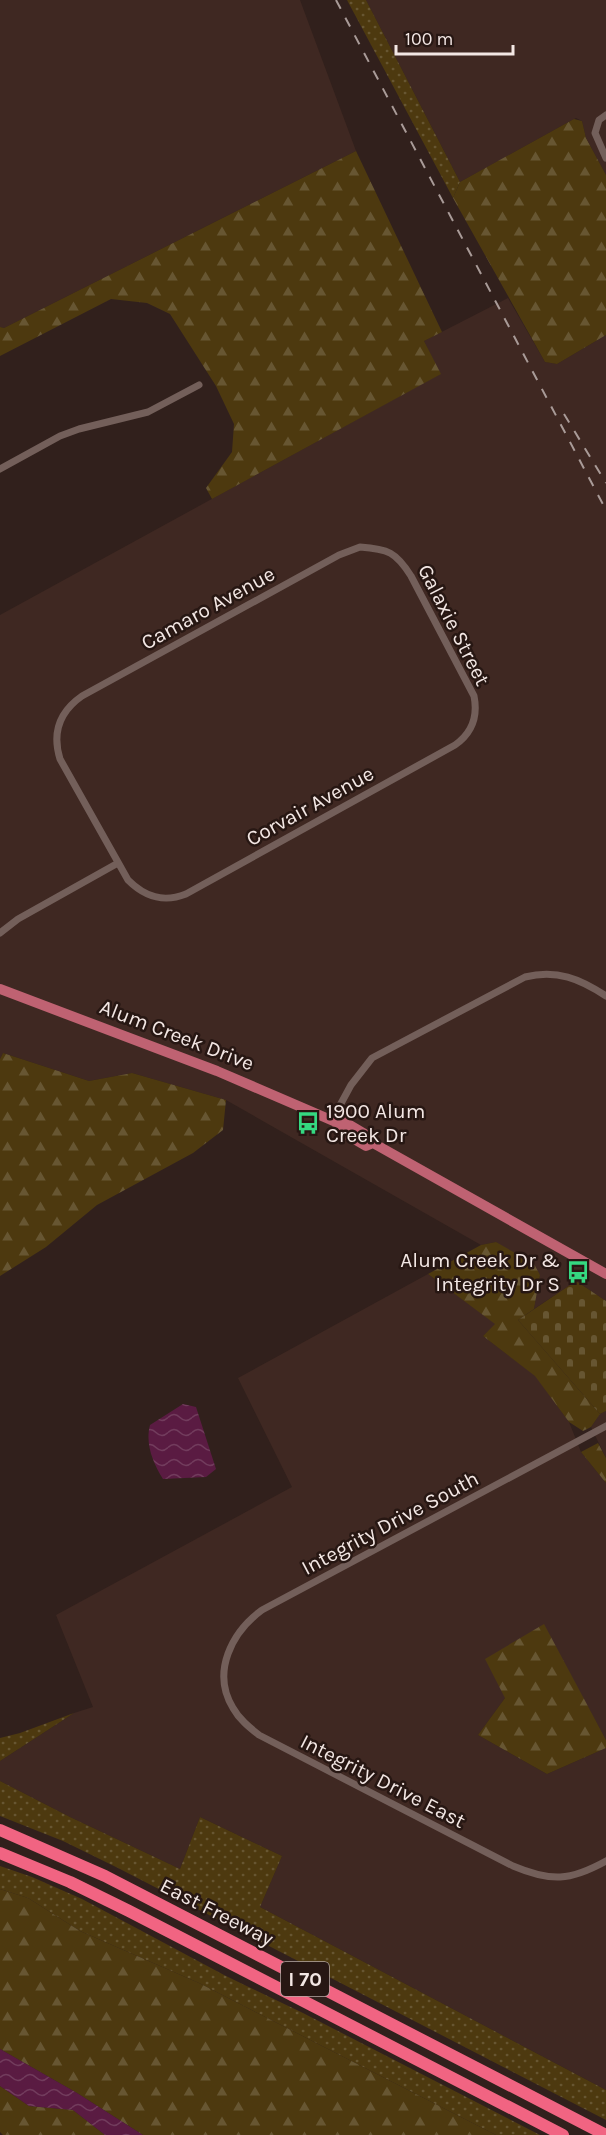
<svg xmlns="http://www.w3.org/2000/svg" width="606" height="2135" viewBox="0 0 606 2135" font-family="Karla,sans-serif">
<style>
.built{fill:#3f2822}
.grass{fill:url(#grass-dots)}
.forest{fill:url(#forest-firs)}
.cemetery{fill:url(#cemetery-stones)}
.water{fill:url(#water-waves)}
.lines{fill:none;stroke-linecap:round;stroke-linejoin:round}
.minor{stroke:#735f5a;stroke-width:7}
.primary{stroke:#bf6272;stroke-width:10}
.motorway{stroke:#f16482;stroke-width:12}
.rail{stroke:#a99b98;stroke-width:2;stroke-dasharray:10 10;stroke-linecap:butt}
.labels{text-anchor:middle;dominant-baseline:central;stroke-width:5;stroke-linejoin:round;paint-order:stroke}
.shield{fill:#271713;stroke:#b6a9a5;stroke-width:1.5}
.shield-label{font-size:20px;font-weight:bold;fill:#f3e7e4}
.street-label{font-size:21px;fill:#f3e7e4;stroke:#271713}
.poi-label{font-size:21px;fill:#f3e7e4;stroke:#271713;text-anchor:start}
</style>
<defs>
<pattern id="grass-dots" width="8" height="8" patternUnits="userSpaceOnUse" patternTransform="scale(1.5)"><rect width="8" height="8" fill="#4d390f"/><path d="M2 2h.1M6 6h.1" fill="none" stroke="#675632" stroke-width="1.8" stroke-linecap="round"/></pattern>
<pattern id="forest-firs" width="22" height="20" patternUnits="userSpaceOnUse" patternTransform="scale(1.5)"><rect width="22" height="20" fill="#4d390f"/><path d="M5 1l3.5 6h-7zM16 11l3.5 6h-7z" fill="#675632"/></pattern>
<pattern id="cemetery-stones" width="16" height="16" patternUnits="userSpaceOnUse" patternTransform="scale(1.5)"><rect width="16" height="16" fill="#4d390f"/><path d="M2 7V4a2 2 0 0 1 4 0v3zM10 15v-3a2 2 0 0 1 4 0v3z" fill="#675632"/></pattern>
<pattern id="water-waves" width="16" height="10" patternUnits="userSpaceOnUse" patternTransform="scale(1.5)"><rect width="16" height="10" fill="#5a1b42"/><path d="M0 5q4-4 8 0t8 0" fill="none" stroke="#723c5d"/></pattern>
</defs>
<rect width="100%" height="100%" fill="#31201c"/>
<path class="built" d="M0 0H300L356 151 4 328 0 327Z
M366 0H606V175L586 138 582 121 576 118 460 182Z
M508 298 545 362 557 364 606 335V1301L576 1281 534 1309 540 1275 496 1242 481 1245 226 1100 132 1073 89 1081 3 1053 0 1059V615L440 374 424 341Z
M428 1274 496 1324 483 1336 536 1376 569 1422 581 1452 606 1483V1740L543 1625 505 1698 478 1735 547 1774 606 1748V2090L260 1907 282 1856 200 1817 180 1869 70 1817 0 1781V1761L74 1713 93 1707 56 1615 292 1487 238 1378Z
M606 1411V1458L591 1427 600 1414Z"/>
<path class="grass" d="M347 0H366L460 182 453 198Z
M74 1713 0 1761V1738L20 1733Z
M0 1781 70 1817 180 1869 200 1817 282 1856 260 1907 606 2090V2120L118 1868 63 1841 0 1816Z
M0 1866 32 1877 82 1899 226 1976 303 2013 540 2135H496L199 1983 80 1931 28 1898 0 1889Z"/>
<path class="forest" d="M574 119 582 121 586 138 606 175V335L557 364 545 362 453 198 460 182Z
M356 151 442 332 424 341 441 374 212 499 206 488 232 452 234 424 216 386 170 314 147 303 111 299 0 356V327L4 328Z
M3 1053 89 1081 132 1073 226 1100 223 1130 193 1153 97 1205 46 1247 0 1276V1059Z
M496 1242 534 1264 540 1275 534 1309 518 1320 600 1414 591 1427 583 1431 569 1422 535 1376 483 1336 495 1324 428 1274 481 1245Z
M598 1443 606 1458V1483L581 1452Z
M544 1624 606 1740V1748L547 1774 478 1735 505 1698 485 1659Z
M0 1889 28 1898 80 1931 199 1983 496 2135H143L77 2093 0 2049Z
M0 2086 29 2106 73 2110 105 2135H3L0 2132Z"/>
<path class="cemetery" d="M576 1281 606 1301V1411L600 1414 518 1320Z"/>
<path class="water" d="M183 1404 196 1407 216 1469 206 1477 163 1479C153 1463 145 1444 150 1425Z
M0 2049 77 2093 143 2135H105L73 2110 29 2106 0 2086Z"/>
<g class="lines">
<path class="minor" d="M606 115 599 120 595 133 606 158
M0 469 60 436 79 429 148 412 199 385
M360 547C388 549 396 552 411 576L474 696C478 716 472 733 455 745L186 894C163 903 145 897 128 880L60 759C52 733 59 712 82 696L339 555Z
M0 933 18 919 118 863
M332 1120 351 1085 372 1058 525 977C557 969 580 979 606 996
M606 1426 262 1610C232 1632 211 1672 233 1708 239 1719 249 1727 259 1735L513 1866C551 1882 570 1881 606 1861"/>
<path class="primary" d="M0 989 217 1071 338 1123 343 1121 370 1137 373 1143 606 1274
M338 1123 337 1129 366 1146 373 1143"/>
<path class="motorway" d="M0 1830 105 1876 606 2135
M0 1853 70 1882 129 1911 563 2135"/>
<path class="rail" d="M336 0 606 510
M564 414 606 483"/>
</g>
<defs>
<g id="bus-bare" transform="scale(1.8)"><path d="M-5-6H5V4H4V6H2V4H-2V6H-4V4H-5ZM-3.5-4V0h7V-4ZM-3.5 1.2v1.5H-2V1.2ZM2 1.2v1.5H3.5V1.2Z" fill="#35d881" stroke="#271713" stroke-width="2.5" paint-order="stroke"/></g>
</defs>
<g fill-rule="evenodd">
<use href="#bus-bare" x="308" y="1123"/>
<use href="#bus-bare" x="578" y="1272"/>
</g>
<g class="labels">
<rect class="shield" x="281" y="1962" width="48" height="34" rx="4.5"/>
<g class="shield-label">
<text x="305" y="1979">I 70</text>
</g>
<g class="street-label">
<text transform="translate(208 608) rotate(-29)">Camaro Avenue</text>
<text transform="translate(454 625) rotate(63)">Galaxie Street</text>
<text transform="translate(310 806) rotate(-29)">Corvair Avenue</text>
<text transform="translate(177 1035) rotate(21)">Alum Creek Drive</text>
<text transform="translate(390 1523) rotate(-28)">Integrity Drive South</text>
<text transform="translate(383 1781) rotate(27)">Integrity Drive East</text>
<text transform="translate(217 1912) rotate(27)">East Freeway</text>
</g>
<g class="poi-label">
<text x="326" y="1111">1900 Alum<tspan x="326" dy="24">Creek Dr</tspan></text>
<text x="560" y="1260" text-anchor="end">Alum Creek Dr &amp;<tspan x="560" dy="24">Integrity Dr S</tspan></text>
</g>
</g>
<path d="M396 45v9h117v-9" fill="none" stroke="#f3e7e4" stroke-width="3"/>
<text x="405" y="45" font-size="18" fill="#f3e7e4" stroke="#271713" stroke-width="4.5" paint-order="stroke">100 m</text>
</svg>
